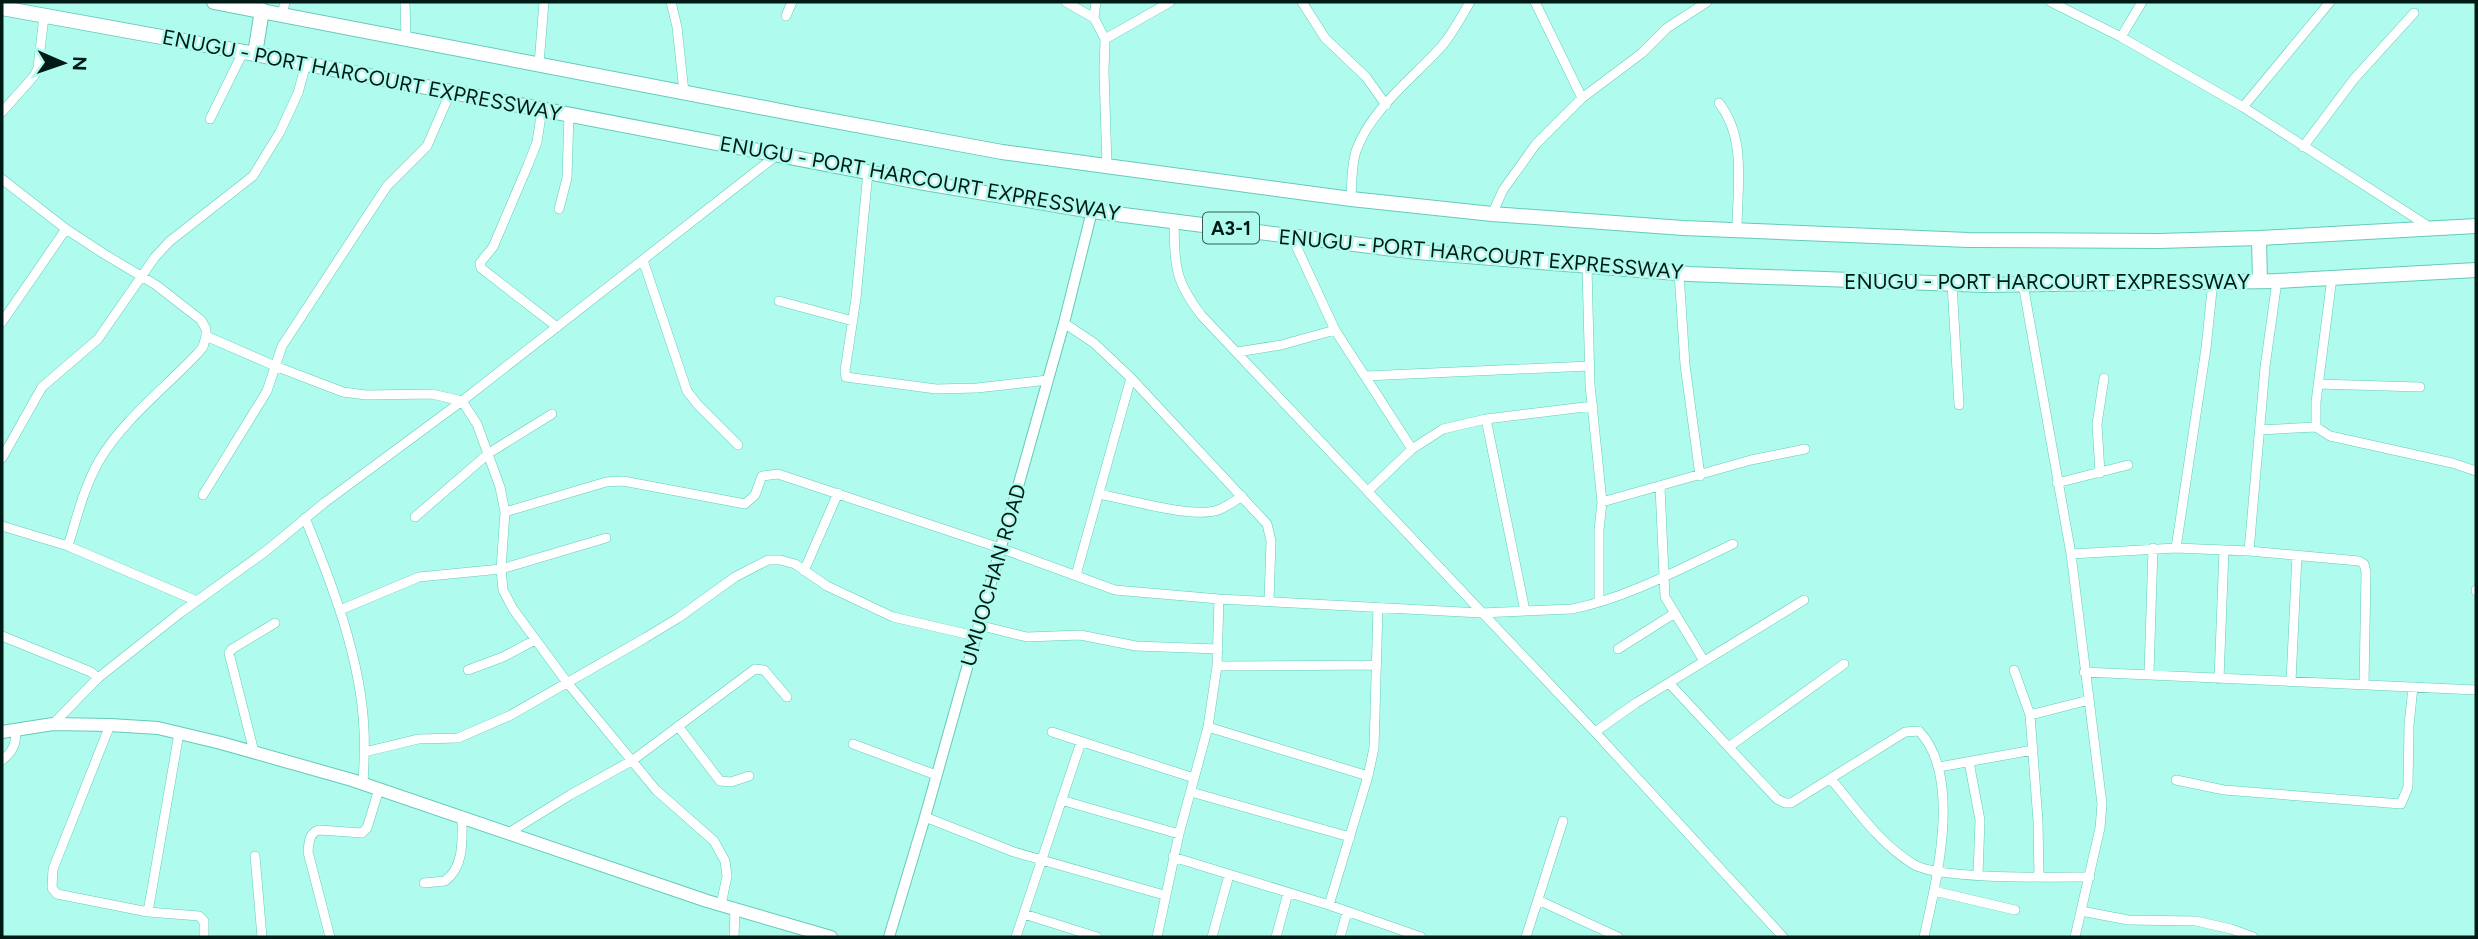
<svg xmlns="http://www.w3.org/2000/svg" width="2478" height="939" viewBox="0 0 2478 939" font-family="Figtree,sans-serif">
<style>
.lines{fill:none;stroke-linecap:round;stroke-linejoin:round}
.minor-casing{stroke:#65caba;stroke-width:10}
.tertiary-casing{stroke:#65caba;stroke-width:12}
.secondary-casing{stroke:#65caba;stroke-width:14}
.trunk-casing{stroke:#65caba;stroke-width:16}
.minor{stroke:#fff;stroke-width:9}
.tertiary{stroke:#fff;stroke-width:10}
.secondary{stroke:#fff;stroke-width:12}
.trunk{stroke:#fff;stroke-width:14}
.labels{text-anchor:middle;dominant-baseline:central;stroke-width:5;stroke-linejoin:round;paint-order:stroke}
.shield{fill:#affcee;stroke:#345e57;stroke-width:2}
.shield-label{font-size:19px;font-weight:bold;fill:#001a16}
.street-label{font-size:21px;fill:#001a16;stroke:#affcee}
</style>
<rect width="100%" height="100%" fill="#affcee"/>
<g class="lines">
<g class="minor-casing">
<path id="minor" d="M405 2 406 38
M671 2 677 27 684 92
M1066 2 1094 18 1105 39 1104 72 1107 166
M1302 2 1325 38 1366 77 1386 105
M1535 2 1582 98
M2051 2 2121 37 2243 107 2431 228
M282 15 285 2
M786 16 792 2
M1094 18 1096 2
M2121 37 2142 2
M1105 39 1170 2
M539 64 544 2
M1719 103C1747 138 1737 188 1737 230
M2243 107 2330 2
M542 109 537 142 528 165 493 247 480 263 481 268 557 327
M2 112 34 76 38 68 44 16
M210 119 243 52
M2303 147 2354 79 2414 13
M868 172 856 298 845 371 846 377 936 389 977 388 1048 380
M2 179 66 229 104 254 156 285 201 320 206 329V336L203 347 197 354C166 387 122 421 99 461 84 487 77 517 68 546
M1351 199C1352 183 1351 167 1356 151 1371 109 1412 79 1441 47 1453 33 1461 17 1470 2
M559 209 567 178 569 114
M1492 214 1503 190 1536 144 1582 98 1642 53 1667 28 1707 2
M1174 221C1175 266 1174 280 1202 316L1595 732 1783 937
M1292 237 1335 330 1412 449
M643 260 687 391 698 405 738 445
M1587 267 1590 385 1602 502 1599 530V602
M1679 273 1685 365 1700 476
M1952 284 1959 405
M2023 284 2071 554 2102 804 2100 828 2075 937
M779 301 853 321
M2 322 66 229
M1064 323 1094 343 1131 378 1267 524 1271 541 1269 601
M206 336 275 366 343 392 366 395 432 394 462 401 477 424 500 487 505 512 501 569 503 590 513 609 566 681 656 790 714 841 725 861 727 876 721 905
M1237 352 1281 345 1335 330
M1365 376 1589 366
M2318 384 2420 387
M1486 419 1525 611
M2316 427V402L2332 277
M2259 430 2316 427 2330 436 2452 463 2476 471
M2 458 42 387 98 339 155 257 170 241 253 176 280 132 298 93 306 64
M2100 473 2097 424 2104 378
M2057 483 2128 465
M1660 487 1665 597 1704 661
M1368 491 1412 449 1443 429 1486 419 1593 406
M1099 494C1126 499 1193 519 1218 510 1226 507 1235 501 1242 496
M203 495 267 391 282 346 387 186 427 146 451 91
M1602 502 1751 460 1805 449
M505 512 606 482 623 481 745 504 755 495 762 476 778 474 1000 548 1115 590 1219 599 1481 613 1572 609C1625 599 1684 567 1733 544
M415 517 489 453 552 414
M305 518C332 584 361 658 364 730 365 748 364 766 363 784
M2 526 68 546 197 601
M2176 548 2206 348 2213 281
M2249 551 2265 367 2277 281
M2071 554 2176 548 2249 551 2359 561 2364 564 2366 572 2364 685
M804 571 838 493
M1076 575 1131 378
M2476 591V590
M340 610 419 577 501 569 606 538
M978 625 1027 637 1080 635 1136 646 1218 649
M2 636 91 672 98 678
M1618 649 1675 613
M1217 666 1377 665
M468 670 503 657 535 640
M2014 670 2030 715 2038 821 2039 877
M2084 672 2476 690
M2149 673 2153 548
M2219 679 2224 550
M2291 681 2297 555
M1669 683 1777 799 1785 803H1791L1905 732 1919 731C1963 777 1936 882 1924 937
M2030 715 2089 700
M53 724 98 678 180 613 266 551 324 503 462 401 777 155
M110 725 53 869 52 888 57 894 148 912 199 916 204 921V937
M678 726 720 781 731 782 749 776
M1208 727 1368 776
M1052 732 1194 778
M1595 732 1636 703 1804 600
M853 744 936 775
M1730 746 1844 664
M254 752 229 653 232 649 275 623
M364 752 418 739 458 738 509 716 645 638 678 618 735 577 768 560H780L795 564 827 586 893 617 975 636
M2 760C13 752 16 744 16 730
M1969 762 1980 820 1978 875
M1939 767 2033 750
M1831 779C1856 809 1879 843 1913 864 1938 880 2055 877 2090 877
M2176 780 2224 790 2401 804 2408 787 2409 725 2413 687
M1191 792 1350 837
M1061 800 1179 834
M925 817 1014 852 1164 895
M510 832 570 795 633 760 755 669 764 670 787 697
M255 856 262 937
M1173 857 1329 905 1421 937
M424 883 445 881C465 866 462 839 462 816
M1934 891 2015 910
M1538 900 1618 937
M1329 905 1368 776 1374 748 1378 607
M2081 911 2128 920 2196 921 2231 929 2253 937
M148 912 179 733
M1024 914 1097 937
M330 937 308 852C309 842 309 833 319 830L362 833 367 828 379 789
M734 937 735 909
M1016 937 1081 742
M1157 937 1179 834 1208 727 1217 666 1219 599
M1212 937 1229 875
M1276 937 1288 893
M1340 937 1347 912
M1526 937 1563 821"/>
</g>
<g class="tertiary-casing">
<path id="tertiary" d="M889 937 925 817 1064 323 1092 211"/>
</g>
<g class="secondary-casing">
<path id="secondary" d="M2 732 53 724 110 725 158 728 221 743 352 780 707 901 831 937"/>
</g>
<g class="trunk-casing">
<path id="trunk" d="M214 2 796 114 1002 152 1351 199 1492 214 1683 228 1968 240 2159 241 2259 238 2476 226
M2 8 255 54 919 182 1092 211 1417 252 1689 274 1985 285 2277 281 2476 270
M255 54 262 10
M2259 238 2260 281"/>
</g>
<use href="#minor" class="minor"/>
<use href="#tertiary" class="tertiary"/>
<use href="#secondary" class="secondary"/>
<use href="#trunk" class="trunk"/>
</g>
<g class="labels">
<rect class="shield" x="1203" y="212.5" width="56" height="31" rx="5"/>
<g class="shield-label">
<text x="1231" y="228">A3-1</text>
</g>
<g class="street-label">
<text transform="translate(362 75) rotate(11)">ENUGU - PORT HARCOURT EXPRESSWAY</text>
<text transform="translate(920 178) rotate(10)">ENUGU - PORT HARCOURT EXPRESSWAY</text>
<text transform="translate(1481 254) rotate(5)">ENUGU - PORT HARCOURT EXPRESSWAY</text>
<text x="2047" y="281">ENUGU - PORT HARCOURT EXPRESSWAY</text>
<text transform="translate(993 575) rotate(-74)">UMUOCHAN ROAD</text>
</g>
</g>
<rect width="2478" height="939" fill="none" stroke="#001a16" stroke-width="7"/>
<g transform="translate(63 63) rotate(92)" stroke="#affcee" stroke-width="5" paint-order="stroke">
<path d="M0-5L12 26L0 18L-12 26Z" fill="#001a16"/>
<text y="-10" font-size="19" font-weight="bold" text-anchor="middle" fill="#001a16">N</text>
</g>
</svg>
